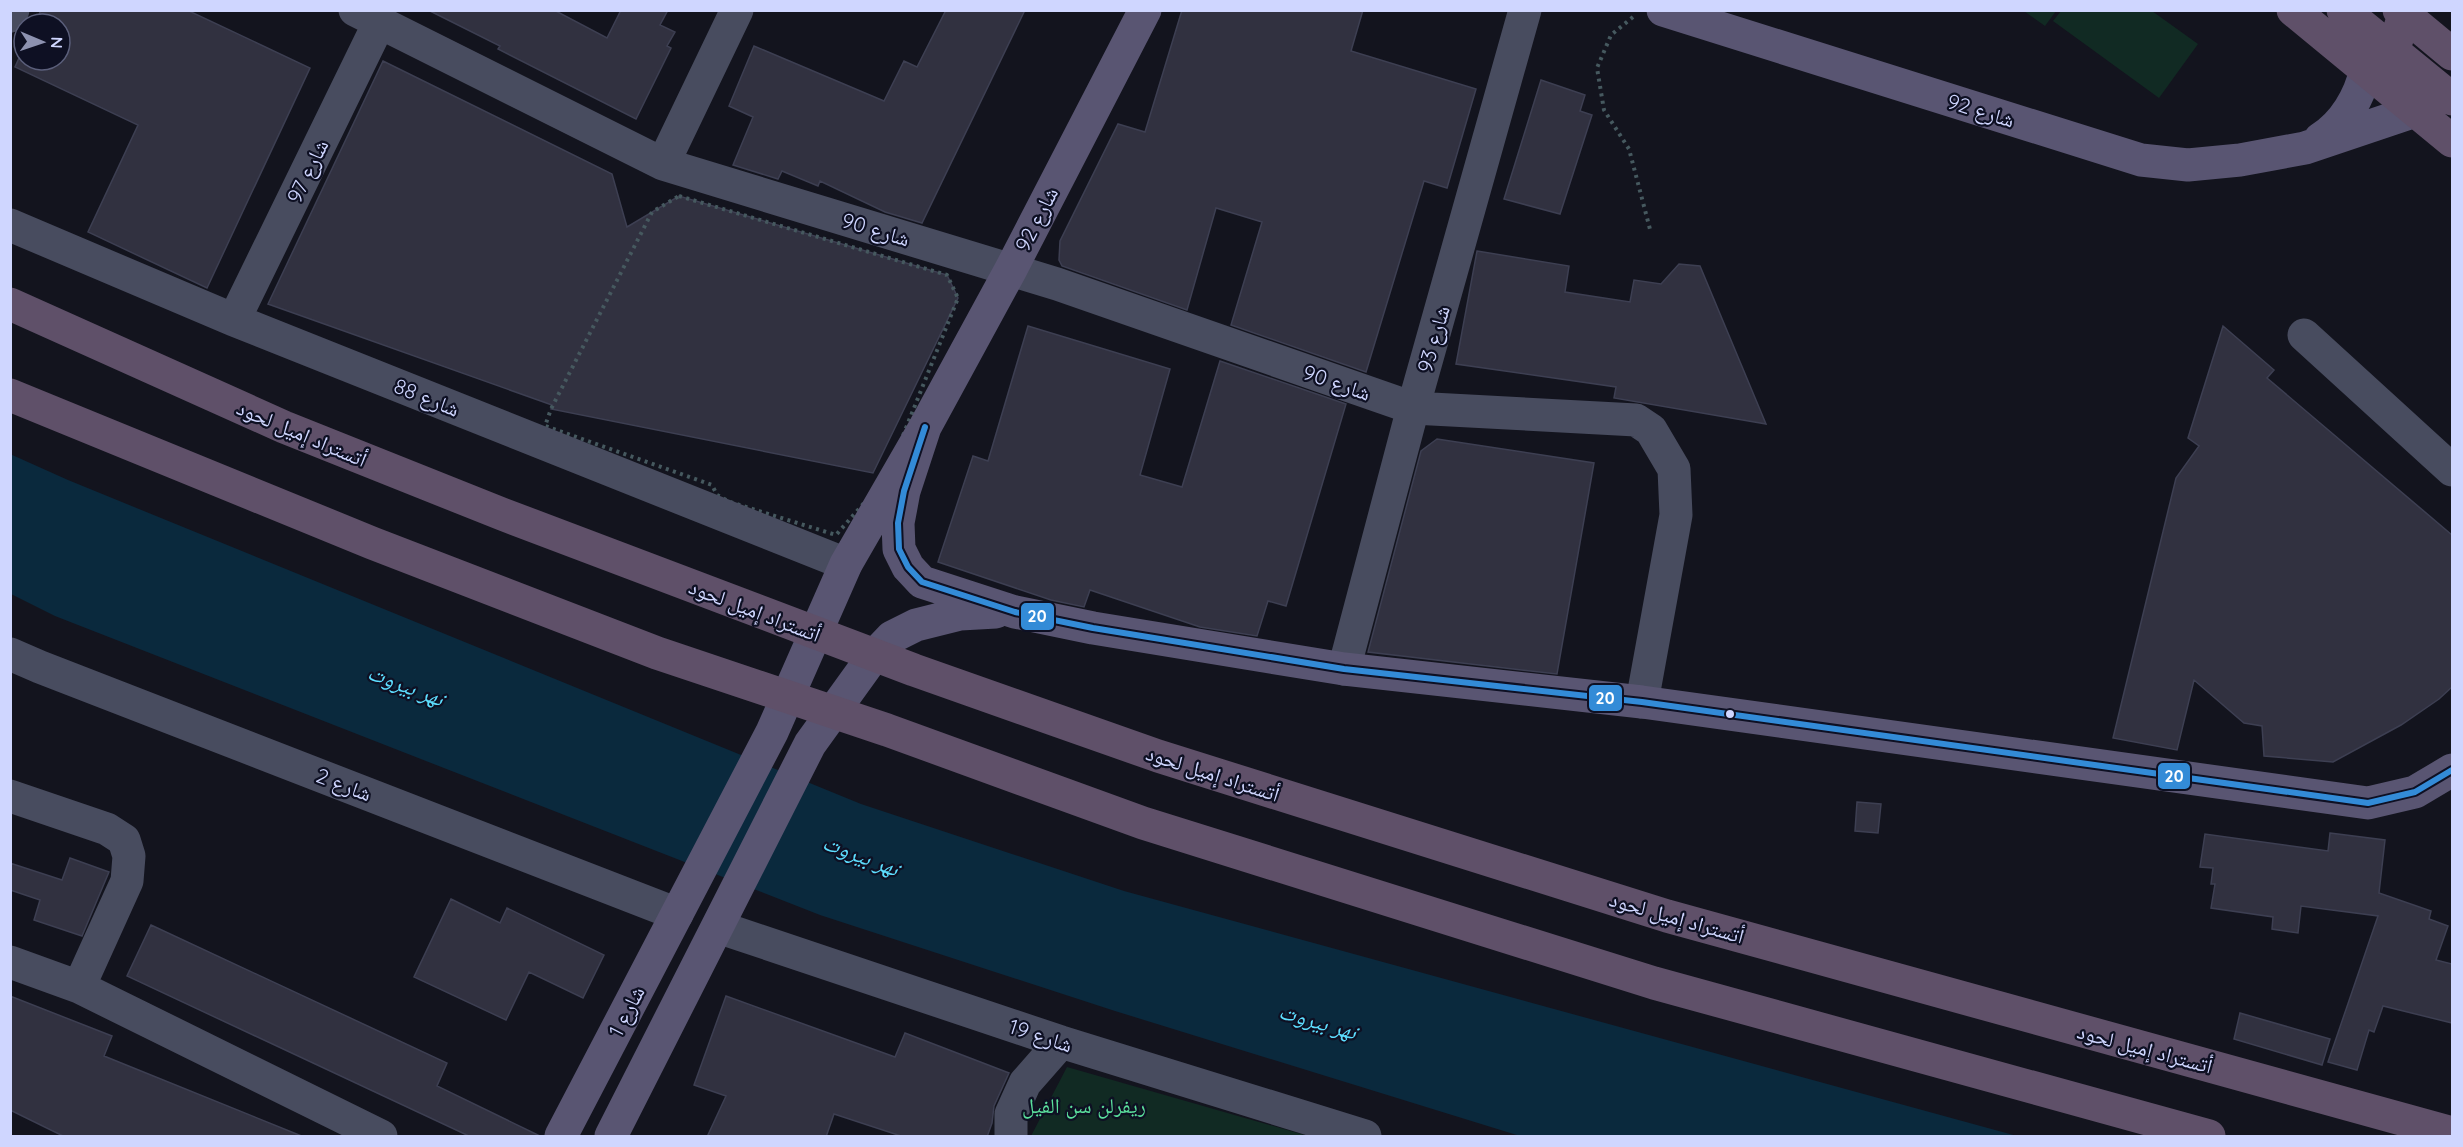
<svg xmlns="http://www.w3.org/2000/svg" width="2463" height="1147" viewBox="0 0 2463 1147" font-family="Quicksand,'Noto Naskh Arabic',sans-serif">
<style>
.green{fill:#112a23}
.water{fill:#0a293d}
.building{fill:#313140;stroke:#3d3f52;stroke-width:1.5}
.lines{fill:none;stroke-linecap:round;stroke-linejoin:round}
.path{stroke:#46595f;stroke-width:4;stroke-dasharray:3 4.5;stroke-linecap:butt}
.minor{stroke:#484c5f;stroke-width:33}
.major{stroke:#595572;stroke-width:33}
.highway{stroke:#5f5069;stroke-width:33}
.bus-1-casing{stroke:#0e1023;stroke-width:10}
.bus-1{stroke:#338bd7;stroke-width:6}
.bus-dot{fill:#cfd6ff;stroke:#0e1023;stroke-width:2}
.labels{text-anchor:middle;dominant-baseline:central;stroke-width:4.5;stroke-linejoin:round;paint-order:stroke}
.street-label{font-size:21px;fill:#cfd6ff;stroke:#0e1023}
.park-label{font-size:21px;fill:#5bdf9c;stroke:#0e1023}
.water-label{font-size:22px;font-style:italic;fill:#5ddeff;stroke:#0e1023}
.line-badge{stroke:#0e1023;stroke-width:2}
.badge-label{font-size:16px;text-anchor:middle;font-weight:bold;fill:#fff}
</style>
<rect width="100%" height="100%" fill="#13141e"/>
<path class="green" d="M2024 11H2056L2045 26Z
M2061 11H2152L2198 44 2159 98 2053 21Z
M1067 1067 1308 1136H1309H1031Z"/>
<path class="water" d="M10 454 68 480 861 804 1124 891 2017 1136H1520L1115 1011 820 915 55 616 11 594Z"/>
<path class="building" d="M41 10H187L310 68 207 288 88 232 138 125 15 67 24 47V60H60V24H35Z
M428 10H554L607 38 621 10H668L660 25 675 32 667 46 671 48 636 119 498 49 500 46Z
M946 10H1025L922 223 885 212 820 181 818 186 782 171 778 179 733 165 753 117 729 106 754 46 884 101 904 61 917 67Z
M1182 10H1363L1351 51 1476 89 1447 188 1424 181 1366 372 1231 325 1262 222 1216 208 1187 310 1062 266 1059 260 1060 241 1118 124 1145 132Z
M383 61 612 174 627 227 679 196 947 275 958 298 873 473 551 409 552 405 268 304Z
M1541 80 1585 95 1580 111 1592 115 1560 214 1504 199Z
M1477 251 1569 266 1565 292 1630 302 1634 280 1661 284 1679 264 1700 266 1766 424 1614 398 1616 387 1456 364Z
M1028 326 1170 369 1140 475 1182 487 1220 361 1346 404 1286 606 1268 601 1257 636 1200 627 1090 590 1084 607 1051 600 938 562 973 456 988 461Z
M2223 326 2274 370 2267 378 2452 535V687L2439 699 2401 725 2333 762 2264 756 2262 726 2244 723 2194 680 2177 750 2113 738 2176 478 2199 446 2188 438Z
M1437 439 1594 463 1557 674 1368 652 1421 451Z
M1857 802 1881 804 1878 833 1855 831Z
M2330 833 2385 840 2379 893 2431 911 2429 919 2448 926 2436 960 2452 964V1023L2383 1006 2374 1032 2369 1030 2357 1070 2328 1062 2378 916 2301 906 2298 933 2272 929 2273 917 2211 908 2215 884H2211L2213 868 2200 867 2205 834 2328 851Z
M70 858 109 872 82 936 34 920 40 900 10 890V863L62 880Z
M451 899 500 923 507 908 604 955 583 998 529 972 506 1020 414 977Z
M151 925 447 1063 437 1086 542 1137H471L127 976Z
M10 996 112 1036 104 1056 304 1137H65L10 1110Z
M726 996 895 1057 905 1033 1009 1073 994 1106 992 1123 987 1137H904L834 1114 826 1137H707L726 1096 694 1085Z
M2240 1013 2330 1039 2322 1065 2234 1039Z"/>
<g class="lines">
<path class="path" d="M1633 17 1611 35 1597 68 1604 110 1629 149 1651 233
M679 196 947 275 958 298 886 478 836 535 730 502 717 495 712 485 545 426 551 409 652 212Z"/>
<path class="minor" d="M355 10 663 164 1057 284 1413 408 1636 420 1651 430 1674 469 1676 515 1642 702
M10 16 13 10
M663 164 737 10
M10 225 234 320 846 564
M234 320 379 23
M2304 335 2452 470
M10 654 40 667 677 914
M1344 669 1413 408 1525 10
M10 796 107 829 124 840 129 856 127 881 79 987
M718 927 1061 1042 1365 1136
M10 962 79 987 381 1136
M1011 1136V1114L1025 1083 1061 1042"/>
<path class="major" d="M1663 10 2141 160 2188 165 2240 160 2305 148 2415 111
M2320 139C2344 124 2360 97 2366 69
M925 427 904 491 898 523 899 549 908 567 922 582 1015 612 1093 628 1344 669 1642 702 2368 803 2415 792 2452 770
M561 1136 772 732 846 564 925 427 1010 271 1145 10
M611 1136 810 744 872 658 892 637 916 625 960 614 996 612"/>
<path class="highway" d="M2293 10 2452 141
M2343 10 2452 99
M2399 10 2452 54
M2369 55 2397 39 2405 10
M10 304 284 427 502 514 914 670 1158 756 1667 916 2452 1133
M10 395 372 543 657 653 887 730 1143 823 1654 983 2209 1136"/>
<g class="bus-1-casing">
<path id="bus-1" d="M925 427 904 491 898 523 899 549 908 567 922 582 1015 612 1093 628 1344 669 1642 702 2368 803 2415 792 2452 770"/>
</g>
<use href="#bus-1" class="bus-1"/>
</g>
<circle class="bus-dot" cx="1730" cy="714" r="5"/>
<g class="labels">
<g class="street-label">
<text transform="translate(1981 110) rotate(17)">شارع 92</text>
<text transform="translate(307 171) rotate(-64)">شارع 97</text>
<text transform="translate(1036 219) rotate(-63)">شارع 92</text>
<text transform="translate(876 229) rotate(17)">شارع 90</text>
<text transform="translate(1433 339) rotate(-74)">شارع 93</text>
<text transform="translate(1337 382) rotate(19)">شارع 90</text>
<text transform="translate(427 397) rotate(22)">شارع 88</text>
<text transform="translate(302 433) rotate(23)">أتستراد إميل لحود</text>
<text transform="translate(755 610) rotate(21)">أتستراد إميل لحود</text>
<text transform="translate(1213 773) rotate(18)">أتستراد إميل لحود</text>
<text transform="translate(344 784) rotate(21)">شارع 2</text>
<text transform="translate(1677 917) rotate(16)">أتستراد إميل لحود</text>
<text transform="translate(626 1011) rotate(-63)">شارع 1</text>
<text transform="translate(1041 1035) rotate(18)">شارع 19</text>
<text transform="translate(2145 1048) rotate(15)">أتستراد إميل لحود</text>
</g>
<g class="park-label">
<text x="1084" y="1105">ريفرلن سن الفيل</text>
</g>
<g class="water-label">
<text transform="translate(406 685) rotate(21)">نهر بيروت</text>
<text transform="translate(861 855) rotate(21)">نهر بيروت</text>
<text transform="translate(1318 1021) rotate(16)">نهر بيروت</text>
</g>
</g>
<g class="line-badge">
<rect x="1020" y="602" width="35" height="29" rx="6" fill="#338bd7"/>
<rect x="1588" y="684" width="35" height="28" rx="6" fill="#338bd7"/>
<rect x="2157" y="762" width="34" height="28" rx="6" fill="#338bd7"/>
</g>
<g class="badge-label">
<text x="1037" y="622">20</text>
<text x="1605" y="704">20</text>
<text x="2174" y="782">20</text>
</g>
<rect width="2463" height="1147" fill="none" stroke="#cfd6ff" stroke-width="24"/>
<g transform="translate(42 42) rotate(92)"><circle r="28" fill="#0e1023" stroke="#5b5f7b" stroke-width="1.5"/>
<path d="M0-4.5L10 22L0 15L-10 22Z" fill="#8d92b0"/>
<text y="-9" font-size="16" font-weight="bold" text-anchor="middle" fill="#cfd6ff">N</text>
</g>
</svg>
